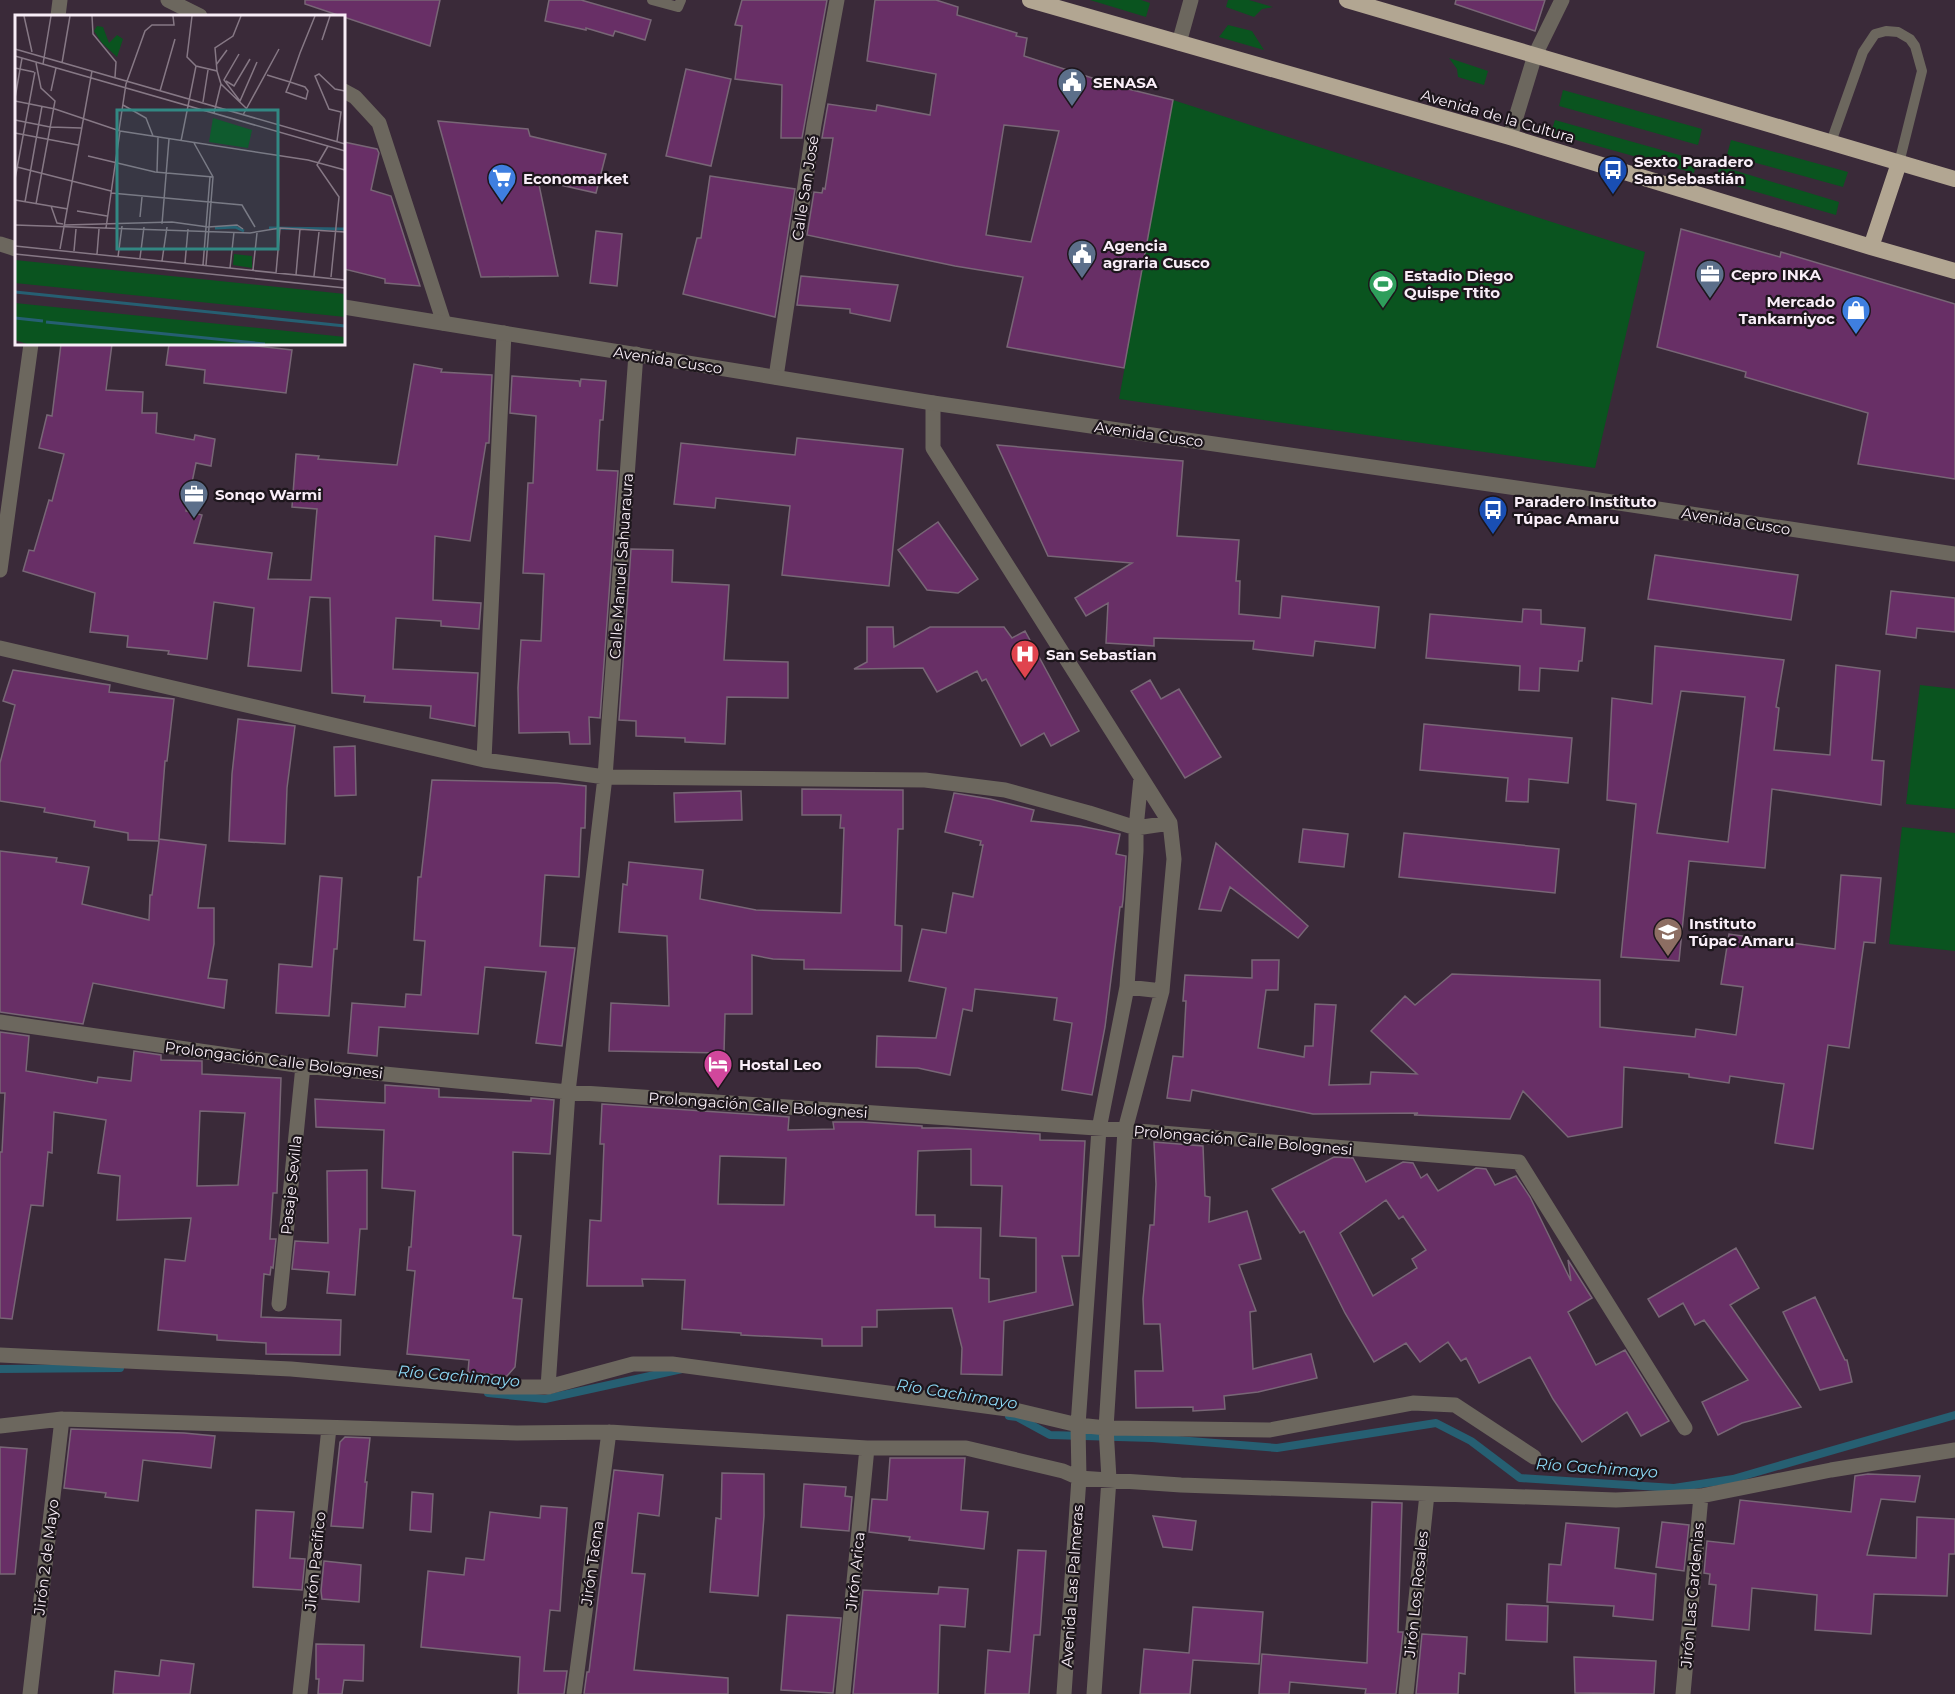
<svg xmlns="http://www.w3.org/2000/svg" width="1955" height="1694" viewBox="0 0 1955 1694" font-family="Montserrat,sans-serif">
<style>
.green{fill:#0a541f}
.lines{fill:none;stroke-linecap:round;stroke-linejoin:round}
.stream{stroke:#265f72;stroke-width:8}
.building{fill:#682f66;stroke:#786676;stroke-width:1.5;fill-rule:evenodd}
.service{stroke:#6c675e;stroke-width:10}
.minor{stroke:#6c675e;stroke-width:15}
.tertiary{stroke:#6c675e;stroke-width:15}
.trunk{stroke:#b2a692;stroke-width:16}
.labels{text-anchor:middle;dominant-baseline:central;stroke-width:4.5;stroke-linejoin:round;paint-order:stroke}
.poi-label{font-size:15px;font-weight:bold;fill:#f9eef8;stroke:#1d161c;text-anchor:start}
.street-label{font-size:15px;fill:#f9eef8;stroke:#1d161c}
.water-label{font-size:16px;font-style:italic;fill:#8cd8f5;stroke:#1d161c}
.inset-river{fill:none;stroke:#265f72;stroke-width:3}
.inset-road{fill:none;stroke:#867885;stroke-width:1.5}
.view{fill:#328883;fill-opacity:0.15;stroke:#328883;stroke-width:3}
.inset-edge{fill:none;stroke:#f9eef8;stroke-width:3}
</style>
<rect width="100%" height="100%" fill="#3a2a39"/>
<path class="green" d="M1090 0H1141L1150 3 1146 17Z
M1228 0H1249L1273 7 1262 9 1254 17 1226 7Z
M1228 25 1252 31 1264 50 1219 37Z
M1449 58 1488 71 1484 85 1458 77 1457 69Z
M1563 90 1702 129 1698 145 1559 106Z
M1173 100 1645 252 1595 468 1119 399Z
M1555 120 1697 160 1694 173 1551 133Z
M1731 140 1848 172 1843 187 1727 155Z
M1720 166 1839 202 1836 215 1715 180Z
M1920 685 1955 689V809L1906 804Z
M1902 827 1955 833V951L1889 944Z"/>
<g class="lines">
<path class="stream" d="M0 1369 120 1368
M488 1393 545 1399 682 1369
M1009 1416 1017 1417 1050 1435 1152 1438 1277 1448 1436 1423 1471 1441 1520 1478 1674 1488 1733 1479 1955 1415"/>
</g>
<path class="building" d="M305 0H440L430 46 305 4Z
M549 0H581L651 20 645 40 615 31 613 36 586 28V30L545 21Z
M742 0H827L802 138H781L782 85 735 79 742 26 735 25Z
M875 0H936L958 7 957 15 1017 33 1016 36 1027 38 1024 56 1120 87 1173 100 1124 368 1007 347 1023 277 955 266 807 235 814 192 822 193 823 188 825 189 833 138H822L828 104 876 111 877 105 930 115 936 74 867 61ZM1004 125 1059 131 1031 242 986 235Z
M1456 0H1545L1535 31 1455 4Z
M686 69 731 79 711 166 666 156Z
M438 121 528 129 530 136 606 154 596 193 538 180 558 276 481 277Z
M344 142 377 149 379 153 371 190 391 196 420 286 385 283V279L344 269Z
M710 176 795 189 775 317 683 294 697 238H701Z
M1681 229 1780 257 1781 252 1955 304V479L1858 464 1868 413 1745 377 1746 372 1657 347Z
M596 231 622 234 617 286 590 283Z
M801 276 898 285 890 321 850 313V309L797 305Z
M61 344H112L106 390 143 392 142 413H157L156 433 194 440 195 435 215 439 211 466 196 463 186 511 202 515 194 543 272 553 268 579 311 580 317 509 292 507 296 454 319 456 318 459 397 465 414 364 442 369 441 372 492 375 489 443H486L470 541 435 536 433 600 481 603 479 629 441 626V621L396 618 393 669 478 673 475 726 430 718 431 706 364 702 365 696 332 693 330 598 310 597 301 671 248 666 254 608 214 602 207 659 168 654 169 651 127 647 128 636 90 632 95 593 23 571 29 550 34 551 49 500 52 501 64 454 39 448 47 415 52 416Z
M169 344H239L292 350 286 393 204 383 205 370 166 365Z
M512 376 579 381 580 387 581 379 606 381 603 420H600L597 470 618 471 600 718 589 717 590 744H570L569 732 519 733 518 688 521 640 541 641 544 574 523 573 528 483H533L536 416 510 413Z
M797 438 903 449 889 586 782 575 790 506 716 498 715 508 674 504 681 443 795 455Z
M997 445 1183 461 1177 536 1239 540 1236 581H1240L1239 614 1280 618 1282 596 1379 607 1375 648 1315 641 1313 656 1253 649 1254 641 1154 638V646L1106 643 1108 603 1086 616 1075 598 1132 563 1048 556Z
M938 522 978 579 958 593 927 590 898 550Z
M631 549 673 550 672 582 729 585 724 660 788 662V698L727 697 725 744 685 742V738L636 736V721L619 720Z
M1655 555 1798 575 1791 620 1648 599Z
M1891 591 1955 598V632L1917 628 1916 638 1886 634Z
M1523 609 1541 610V624L1585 628 1582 661H1579L1578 671 1540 668 1539 691 1519 690 1520 666 1426 658 1430 614 1522 622Z
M867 627H893L894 647 930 627H1004L1012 638 1025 631 1079 731 1051 746 1044 733 1021 746 986 679 982 681 977 671 937 692 923 668 854 669 867 662Z
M1655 646 1784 660 1776 707 1779 708 1774 750 1830 755 1836 665 1880 671 1872 760 1884 761 1881 805 1772 789 1765 868 1689 861 1679 961 1621 957 1636 804 1607 800 1612 698 1652 704ZM1681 691 1745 697 1728 842 1657 833Z
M13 670 110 685 109 692 174 699 167 761H165L159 839 206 845 198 908H214V944L208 978 227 980 224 1008 93 983 83 1024 0 1012V851L57 858 56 862 89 867 82 904 149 920 150 895H152L159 841 128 840V833L94 827 95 821 44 812 45 808 0 801V763L15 705 3 701Z
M1150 680 1161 699 1179 689 1221 757 1185 778 1131 691Z
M238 719 295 726 287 788 285 844 229 841 232 774Z
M1424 724 1572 738 1568 783 1529 779 1528 802 1506 801 1508 778 1420 770Z
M355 746 356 795 335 796 334 747Z
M432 780 557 783 586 786 585 828H581L579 877 545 875 540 946 575 948 562 1046 536 1043 546 972 485 967 478 1034 379 1027 377 1056 348 1053 352 1003 405 1007 406 994 421 995 425 941 414 940 418 877H421Z
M802 789 903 790V829H898L895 925 902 926 901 971 804 969V960L773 959 752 955V1014H725L724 1053 609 1051 611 1003 669 1006 667 936 619 932 623 884 627 885 629 862 703 870 700 899 756 910 841 913 844 828H840L841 815H802Z
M741 791 742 820 675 822 674 793Z
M954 793 990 799 1034 810 1031 821 1080 826 1120 834 1116 854 1126 856 1123 900 1122 907H1120L1105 1027 1092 1095 1062 1090 1072 1023 1054 1020 1057 998 975 989 972 1011 963 1009 950 1075 918 1068 876 1067 877 1036 936 1038 946 988 909 981 922 929 946 933 953 893 973 897 983 845H980L981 841 945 832Z
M1303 829 1348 834 1344 867 1299 862Z
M1404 833 1559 849 1555 893 1399 877Z
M1216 843 1308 926 1298 938 1230 887 1221 911 1199 909Z
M1841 875 1881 878 1875 943 1864 942 1849 1048 1828 1045 1813 1149 1775 1143 1784 1084 1730 1076 1729 1083 1689 1077V1074L1624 1067 1622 1127 1568 1137 1523 1091 1510 1119 1414 1115 1418 1113 1313 1114 1192 1090 1190 1101 1167 1098 1173 1056 1183 1057 1186 1001H1183L1185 975 1252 978V960H1279L1278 990H1266L1258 1048 1304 1057 1305 1046H1313L1315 1004 1336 1005 1329 1085 1370 1084 1371 1072 1417 1074 1371 1031 1405 996 1415 1005 1452 974 1600 980V1027L1695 1037 1696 1029 1736 1035 1743 987 1721 984 1729 934 1835 949Z
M320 876 342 878 337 949H334L329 1016 276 1013 279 964 312 967Z
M0 1032 29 1036 26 1071 97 1083 98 1077 131 1081 134 1051 161 1055V1060L202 1061V1074L281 1078 277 1193H273L270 1239H276L273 1268 271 1267 270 1275 264 1274 261 1317 341 1320 340 1355 266 1354V1343L217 1340V1335L158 1330 165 1259 185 1261 191 1218 117 1220 120 1176 98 1173 106 1120 54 1112 52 1153 48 1152 43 1206 31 1205 12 1319 0 1318V1152H2L5 1093H0ZM200 1111 245 1113 238 1185 197 1186Z
M385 1085 439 1089V1097L531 1101V1098L554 1100 550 1154 513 1152V1235L521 1236 513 1298 522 1299 515 1367 507 1376 468 1372 469 1360 407 1354 415 1271 407 1270 409 1247H411L415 1191 382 1188 384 1130 316 1127 315 1099 385 1103Z
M602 1104 789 1117 788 1130 834 1129 833 1122H862L922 1126V1128H947L1040 1134V1140L1085 1141 1079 1256H1062L1073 1305 1004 1321 1002 1375 961 1374 962 1348 952 1308 877 1310V1327H862V1346H822V1339L741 1335V1333L682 1329 685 1280 642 1279 643 1286H587L590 1220 601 1221 604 1144H600ZM971 1149V1185L1002 1186 1000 1236 1036 1238V1292L989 1302V1279L980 1278 981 1228 935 1227V1215H916L918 1151ZM720 1156 786 1158 784 1205 718 1204Z
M1154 1142 1203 1146 1205 1196 1210 1197 1209 1222 1247 1211 1261 1259 1239 1265 1256 1311 1250 1312 1253 1369 1311 1354 1317 1378 1258 1392 1224 1396 1225 1409 1193 1411V1407L1136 1408 1135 1371H1163L1160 1324H1144L1143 1299 1150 1225H1154L1156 1184Z
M1334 1157 1353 1158 1366 1182 1403 1162 1413 1163 1421 1178 1427 1174 1438 1191 1476 1168 1486 1169 1495 1185 1516 1176 1530 1197 1571 1281 1568 1260 1592 1298 1568 1312 1596 1365 1625 1350 1669 1421 1641 1436 1627 1412 1582 1442 1553 1399 1530 1357 1479 1383 1466 1358 1461 1361 1448 1342 1420 1362 1406 1343 1374 1362 1345 1313 1304 1231 1300 1233 1272 1189ZM1386 1200 1399 1219 1403 1216 1426 1250 1412 1259 1417 1268 1373 1296 1340 1233Z
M367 1170V1229H360L355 1295 327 1293 329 1272 292 1269 295 1241 328 1243 327 1171Z
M1736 1248 1759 1288 1730 1305 1801 1407 1742 1423 1718 1435 1702 1402 1748 1380 1704 1320 1695 1325 1683 1303 1659 1317 1648 1299Z
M1815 1297 1845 1360H1847L1852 1382 1820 1390 1783 1312Z
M71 1429 184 1433 215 1436 211 1468 143 1460 138 1501 105 1497 106 1493 64 1488Z
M345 1437 370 1438 365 1482H367L363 1528 331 1526 340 1442Z
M0 1447 27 1449 15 1574H0Z
M890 1458H965L961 1510 988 1512 984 1549 909 1540 910 1537 869 1532 872 1499 887 1500Z
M614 1470 663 1475 659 1516 638 1513 632 1573 645 1574 634 1670 728 1678V1694H584L587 1672H589Z
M722 1473 764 1474V1516L758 1596 710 1592 716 1518 721 1519Z
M1868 1474 1920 1476 1915 1502 1881 1499 1867 1555 1916 1558 1917 1517 1955 1519V1554H1949L1947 1596 1874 1594 1871 1634 1815 1630 1817 1595 1752 1588 1749 1630 1712 1626 1716 1585 1709 1584 1710 1574 1704 1573 1707 1541 1734 1544 1740 1500 1851 1512 1855 1476Z
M804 1484 846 1487 845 1496 852 1497 849 1531 801 1527Z
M412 1492 433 1494 431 1532 410 1530Z
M1372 1502 1402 1503 1398 1632H1403L1396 1694H1365L1366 1689 1290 1682 1289 1694H1259L1262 1654 1367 1663Z
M541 1506 567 1508 560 1611 550 1610 544 1671H567L564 1694H518L520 1657 421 1647 428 1571 464 1575 466 1558 484 1560 490 1512 540 1518Z
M256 1510 294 1512 290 1558 305 1559 302 1590 253 1587Z
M1153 1516 1196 1521 1192 1550 1163 1547Z
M1662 1522 1689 1525 1684 1571 1656 1567Z
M1566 1523 1619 1528 1615 1568 1656 1574 1653 1620 1613 1616 1614 1606 1547 1602 1549 1564 1561 1565Z
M1018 1550 1046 1551 1040 1635H1034L1029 1694H985L988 1650 1010 1652Z
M324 1561 361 1565 359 1602 322 1599 321 1591Z
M939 1587 968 1589 965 1627 940 1625 938 1694H853L863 1590 938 1594Z
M1507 1604 1548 1606 1547 1642 1506 1640Z
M1193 1607 1263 1612 1259 1664 1193 1660 1190 1694H1140L1144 1649 1189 1653Z
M787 1615 841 1618 833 1693 781 1690Z
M1422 1634 1467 1637 1465 1674 1459 1673 1458 1694H1416Z
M316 1644 364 1645 363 1681 344 1680 342 1694H318L319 1679H316Z
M1574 1657 1656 1661 1654 1694 1575 1693Z
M161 1660 194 1664 190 1694H113L115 1671 159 1676Z"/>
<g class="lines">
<path class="service" d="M652 0 678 7 681 0
M1831 142 1863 52 1875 34 1886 31 1898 32 1910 39 1915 46 1922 71 1899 163"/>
<path class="minor" d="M168 0 200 16
M58 16 60 0
M1179 43 1191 0
M344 91 355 97 379 123 444 323
M1510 137 1535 55 1562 0
M776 377 814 125 837 0
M933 403V448L1170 823 1174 859 1162 991 1125 1130 1106 1428 1109 1479 1094 1694
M0 570 31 344
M0 648 484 760 605 777 925 780 1005 790 1089 813 1136 828 1170 823
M484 760 504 333
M1127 987 1162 991
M0 1022 303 1066 568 1092 1125 1130 1519 1162 1685 1428
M279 1304 303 1066
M0 1355 291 1369 493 1387H548L633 1364H672L1015 1410 1078 1425 1106 1428 1270 1430 1413 1403 1455 1405 1534 1457
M548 1387 568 1092 605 777 636 354
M0 1426 62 1419 517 1433 609 1432 867 1448H966L1063 1471 1079 1478 1181 1485 1616 1500 1701 1496 1831 1470 1955 1450
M30 1694 62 1419
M300 1694 329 1428
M574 1694 609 1432
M843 1694 867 1448
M1064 1694 1079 1478 1078 1425 1099 1129 1127 987 1136 851V828L1141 778
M1406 1694 1427 1494
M1683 1694 1701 1496"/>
<path class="tertiary" d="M0 244 16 249
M344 307 933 403 1592 499 1955 554"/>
<path class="trunk" d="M1030 0 1510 137 1871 247 1955 271
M1347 0 1955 179
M1871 247 1899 163"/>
</g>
<defs>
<g id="civic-pin" transform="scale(1.5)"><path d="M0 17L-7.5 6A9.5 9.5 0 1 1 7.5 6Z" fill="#5c6f8a" stroke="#1d161c"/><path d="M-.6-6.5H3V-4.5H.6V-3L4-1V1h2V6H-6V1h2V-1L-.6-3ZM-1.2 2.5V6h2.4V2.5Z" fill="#fff"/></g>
<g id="bus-pin" transform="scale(1.5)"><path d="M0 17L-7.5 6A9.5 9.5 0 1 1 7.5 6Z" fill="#1a4fb4" stroke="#1d161c"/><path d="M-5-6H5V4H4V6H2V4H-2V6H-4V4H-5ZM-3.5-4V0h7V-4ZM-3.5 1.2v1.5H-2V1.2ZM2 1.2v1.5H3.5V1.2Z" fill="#fff"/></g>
<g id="supermarket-pin" transform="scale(1.5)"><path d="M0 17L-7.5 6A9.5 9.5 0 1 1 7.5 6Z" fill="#3f7fe0" stroke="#1d161c"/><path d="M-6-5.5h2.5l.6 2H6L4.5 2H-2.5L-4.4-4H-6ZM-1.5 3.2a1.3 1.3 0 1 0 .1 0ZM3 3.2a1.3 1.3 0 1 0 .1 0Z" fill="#fff"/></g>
<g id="office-pin" transform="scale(1.5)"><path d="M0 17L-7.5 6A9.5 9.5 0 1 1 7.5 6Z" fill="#5c6f8a" stroke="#1d161c"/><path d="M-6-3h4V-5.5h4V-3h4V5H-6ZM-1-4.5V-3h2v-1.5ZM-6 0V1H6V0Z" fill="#fff"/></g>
<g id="stadium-pin" transform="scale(1.5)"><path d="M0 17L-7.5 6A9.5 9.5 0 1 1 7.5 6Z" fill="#2e9e5b" stroke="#1d161c"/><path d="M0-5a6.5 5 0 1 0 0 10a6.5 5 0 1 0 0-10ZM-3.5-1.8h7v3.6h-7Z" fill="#fff"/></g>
<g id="shop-pin" transform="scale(1.5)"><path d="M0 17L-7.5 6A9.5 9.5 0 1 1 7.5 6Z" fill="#3f7fe0" stroke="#1d161c"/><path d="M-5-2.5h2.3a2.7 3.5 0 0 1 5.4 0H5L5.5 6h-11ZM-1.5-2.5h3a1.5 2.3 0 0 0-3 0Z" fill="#fff"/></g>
<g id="hospital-pin" transform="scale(1.5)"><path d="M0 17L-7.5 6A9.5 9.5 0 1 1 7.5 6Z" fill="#e0444e" stroke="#1d161c"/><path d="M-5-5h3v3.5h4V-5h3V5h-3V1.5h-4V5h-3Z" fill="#fff"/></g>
<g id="university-pin" transform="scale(1.5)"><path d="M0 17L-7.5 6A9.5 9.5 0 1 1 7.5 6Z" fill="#8d6e63" stroke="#1d161c"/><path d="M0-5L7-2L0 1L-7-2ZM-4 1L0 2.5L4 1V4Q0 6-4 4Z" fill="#fff"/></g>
<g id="hotel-pin" transform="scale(1.5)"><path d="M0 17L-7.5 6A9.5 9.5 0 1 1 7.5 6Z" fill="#d1479c" stroke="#1d161c"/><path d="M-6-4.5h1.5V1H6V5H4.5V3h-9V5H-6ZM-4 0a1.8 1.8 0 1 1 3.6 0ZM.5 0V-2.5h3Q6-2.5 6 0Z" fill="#fff"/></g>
</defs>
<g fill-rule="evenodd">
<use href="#civic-pin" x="1072" y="82"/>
<use href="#bus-pin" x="1613" y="170"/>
<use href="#supermarket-pin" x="502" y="178"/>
<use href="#civic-pin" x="1082" y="254"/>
<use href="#office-pin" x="1710" y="274"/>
<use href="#stadium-pin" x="1383" y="284"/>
<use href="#shop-pin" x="1856" y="310"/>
<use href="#office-pin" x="194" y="494"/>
<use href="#bus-pin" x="1493" y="510"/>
<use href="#hospital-pin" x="1025" y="654"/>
<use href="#university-pin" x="1668" y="932"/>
<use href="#hotel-pin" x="718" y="1064"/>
</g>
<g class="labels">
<g class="poi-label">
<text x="1093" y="82">SENASA</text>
<text x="1634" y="161">Sexto Paradero<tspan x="1634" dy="17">San Sebastián</tspan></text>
<text x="523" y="178">Economarket</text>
<text x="1103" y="245">Agencia<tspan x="1103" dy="17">agraria Cusco</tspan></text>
<text x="1731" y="274">Cepro INKA</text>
<text x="1404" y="275">Estadio Diego<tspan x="1404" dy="17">Quispe Ttito</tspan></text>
<text x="1835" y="301" text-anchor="end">Mercado<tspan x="1835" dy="17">Tankarniyoc</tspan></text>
<text x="215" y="494">Sonqo Warmi</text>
<text x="1514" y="501">Paradero Instituto<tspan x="1514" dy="17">Túpac Amaru</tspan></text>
<text x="1046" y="654">San Sebastian</text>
<text x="1689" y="923">Instituto<tspan x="1689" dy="17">Túpac Amaru</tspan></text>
<text x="739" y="1064">Hostal Leo</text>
</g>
<g class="street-label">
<text transform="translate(1498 116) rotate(16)">Avenida de la Cultura</text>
<text transform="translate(805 188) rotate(-81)">Calle San José</text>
<text transform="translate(668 360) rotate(9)">Avenida Cusco</text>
<text transform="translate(1149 434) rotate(8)">Avenida Cusco</text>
<text transform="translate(1736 521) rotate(9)">Avenida Cusco</text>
<text transform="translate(621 566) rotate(-86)">Calle Manuel Sahuaraura</text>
<text transform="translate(274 1060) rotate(7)">Prolongación Calle Bolognesi</text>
<text transform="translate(758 1105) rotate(4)">Prolongación Calle Bolognesi</text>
<text transform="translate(1243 1140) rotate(5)">Prolongación Calle Bolognesi</text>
<text transform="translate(291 1185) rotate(-84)">Pasaje Sevilla</text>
<text transform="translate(46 1557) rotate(-83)">Jirón 2 de Mayo</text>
<text transform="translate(315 1561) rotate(-84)">Jirón Pacifico</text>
<text transform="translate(592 1563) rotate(-82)">Jirón Tacna</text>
<text transform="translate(855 1571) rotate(-84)">Jirón Arica</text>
<text transform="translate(1072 1586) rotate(-86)">Avenida Las Palmeras</text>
<text transform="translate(1416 1594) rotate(-84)">Jirón Los Rosales</text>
<text transform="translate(1692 1595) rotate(-85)">Jirón Las Gardenias</text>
</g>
<g class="water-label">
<text transform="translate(459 1376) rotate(5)">Río Cachimayo</text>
<text transform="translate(957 1394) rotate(9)">Río Cachimayo</text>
<text transform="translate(1597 1468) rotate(4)">Río Cachimayo</text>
</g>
</g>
<g transform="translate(15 15)">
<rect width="330" height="330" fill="#3a2a39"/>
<path d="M82 11 88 12 94 28 102 20 108 24 102 42 87 28 79 16ZM198 103 237 115 233 133 194 127ZM219 239 237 241V253L218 250ZM0 245 330 279V302L0 268ZM0 288 330 322V329H12L0 325Z" fill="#0a541f"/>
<path class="inset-river" d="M200 213 220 212 229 216M254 213 330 214M0 277 330 311M0 303 28 306M31 307 250 329"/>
<path class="inset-road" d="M9 1 17 37M77 1 78 19 101 47 100 62M177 1 172 42 181 51 202 56 206 69 231 93M307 25 315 1M0 34 330 129M224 39 209 65 225 86 242 47M0 41 330 136M47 48 55 1M28 49 36 1M201 50 212 35M0 53 19 57M202 56 200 33 218 21 226 1M252 60 275 67 290 72 293 76 291 84 271 77 275 67 285 38 300 1M211 66 219 71 235 44M36 76 41 53M145 76 160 24M0 83 7 43M0 86 40 94 105 116 293 145 330 155M188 87 193 55M108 90 131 103 138 121M199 98 206 69M228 100 264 34M0 105 35 112 66 113M104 115 111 69 130 16 137 10H159L158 1M0 118 63 130M166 126 181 51M322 126 326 97 314 94 300 61 304 59 320 74 330 76M179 128 198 162 191 250M313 131 302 150 324 182 316 262M73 141 140 157 198 162M2 152 96 176M142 157 143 122M0 164 20 57M96 178 227 190 240 212M0 185 53 194M10 187 27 91M21 189 40 86 26 73 21 48M36 191 42 208 48 209M62 196 92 201M125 202 127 182M147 209 154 124M0 210 235 218 265 213 330 217M50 210 157 207 193 212 222 210 228 214M91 213 105 116M0 231 330 265M45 234 77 56M59 236 61 214M0 239 330 273M82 239 84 214M103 242 107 211M125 243 129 212M147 246 152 212M170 248 173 214M188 250 195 162M215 253 219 217M238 255 242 218M261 258 265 213M281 260 285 214M299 261 304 217"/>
<path class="view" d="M102 95H263V234H102Z"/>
<rect width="330" height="330" class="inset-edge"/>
</g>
</svg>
